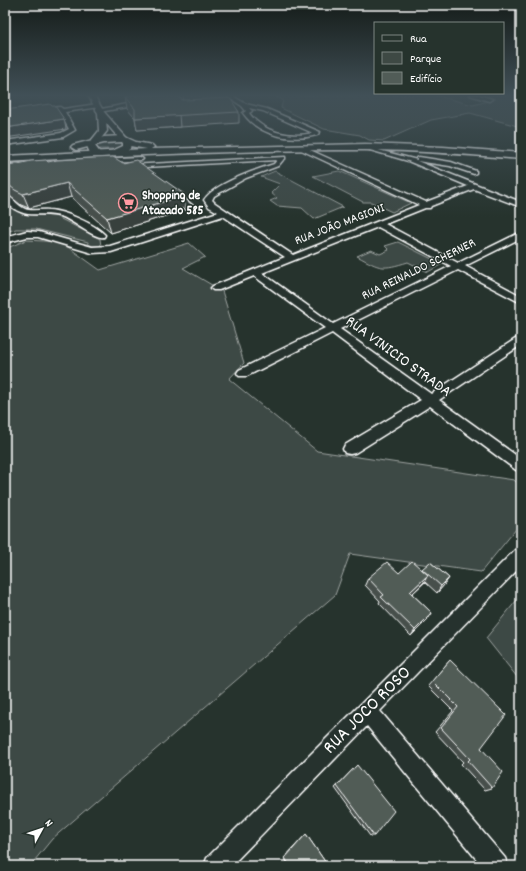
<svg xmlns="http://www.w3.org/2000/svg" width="526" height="871" viewBox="0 0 526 871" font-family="Dekko,sans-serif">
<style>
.green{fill:#3e4944;stroke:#9ea4a2}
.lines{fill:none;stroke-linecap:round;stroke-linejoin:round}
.minor-casing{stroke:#fff;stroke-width:3}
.major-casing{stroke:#fff;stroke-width:3}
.highway-casing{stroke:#fff;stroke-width:3}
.minor{fill:#26332d;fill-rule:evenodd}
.major{fill:#26332d;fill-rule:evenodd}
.highway{fill:#26332d;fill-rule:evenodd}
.wall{fill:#464f4b;stroke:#fff}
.shaded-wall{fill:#39403d;stroke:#fff}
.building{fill:#515c57;stroke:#fff}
.labels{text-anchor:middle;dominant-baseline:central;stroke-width:3;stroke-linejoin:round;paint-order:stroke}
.far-poi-label{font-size:13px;font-weight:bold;fill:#fff;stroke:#26332d;text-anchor:start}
.far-street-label{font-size:13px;fill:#fff;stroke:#26332d}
.street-label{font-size:16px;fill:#fff;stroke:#26332d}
.near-street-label{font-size:19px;fill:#fff;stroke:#26332d}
</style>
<rect width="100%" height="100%" fill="#26332d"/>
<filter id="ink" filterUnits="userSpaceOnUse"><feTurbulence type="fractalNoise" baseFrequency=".025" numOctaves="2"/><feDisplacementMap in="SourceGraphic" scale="8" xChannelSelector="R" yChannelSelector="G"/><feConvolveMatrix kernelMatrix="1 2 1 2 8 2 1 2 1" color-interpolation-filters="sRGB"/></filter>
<g filter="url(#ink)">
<path class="green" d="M273 95H434L473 105 496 99 483 95H521V127L470 113 431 120 384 141 369 140 360 135 324 129 281 108 283 100Z
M119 141 124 143V146L120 149H97L95 146 99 143Z
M275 171 343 207 314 219 302 208 277 206 270 201 277 198 271 193 280 184 261 177Z
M339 171 411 203 392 212 371 202H363L313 176Z
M5 204 22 214 55 216 100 239 101 246H93L88 244V242L36 229H16L5 232Z
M26 240 61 242 100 270 189 243 205 257 183 268 222 291 244 363 229 379 317 451 514 480 521 486V523L481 572 350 554 335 595 52 839 30 866H5V249Z
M398 242 442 264 428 272 408 262C382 270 381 269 357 256L371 250 380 254 389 250 385 246Z
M521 595V682L486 638Z"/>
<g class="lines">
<g class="minor-casing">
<path id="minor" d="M225 95H231L246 104 267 109 320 132 317 135C291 142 259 136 243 113L246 111 242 106ZM249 108 263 111 313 133C291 138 263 133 249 113L252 111Z
M470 95H479L492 99 489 101Z
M143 101 146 103 145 104 99 112 96 110Z
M97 104 99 105V107L65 112 75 130 63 137 5 145V141L61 133 69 129 60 113 55 114 53 111 5 116V112L60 107 63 109Z
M301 146 426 202 468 186 408 161 363 148V146L417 160V158L419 157 451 162 476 171V173L474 174 450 166 417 161 521 202V207L474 189 431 206 430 208H425L385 224 458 263 521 232V238L465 266 521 296V303L458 270 340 329 431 394 517 338 521 337V345L439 400 521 459V471L516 470 430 406 355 453 350 454 345 453 343 449 345 445 421 400 332 333 247 376H239L237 373 239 370 325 328 254 276 219 290H213L211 288 213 286 285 257 223 216 111 252 92 253 38 237H27L5 243V237L27 231 39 232 92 247 110 246 218 212 209 207 204 200C214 184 255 170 274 164L277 160 127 168V166L129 165 285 157V159L283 160 278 166 246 178 214 196 212 200 215 203 293 255 419 205 299 149V147ZM378 227 451 266 333 324 262 273Z
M140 157 143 159 142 160 100 163 97 161 100 159Z
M28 162 31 164 30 165 5 169V165Z
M169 191H175L193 206V210H187L169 195Z
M5 195C13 197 17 206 25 209 32 212 41 209 49 210 65 211 95 224 105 235L104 237C95 239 73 221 63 217 39 209 26 223 5 201Z
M521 548V566L380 711 505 858 508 866H482L367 726 231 866H204L207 858 515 550Z"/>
</g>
<g class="major-casing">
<path id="major" d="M88 95H94L104 112 131 143 130 149 118 155H112V151L123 146V143L106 123 107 131 95 146 101 154 97 156 90 153 87 146 99 131 98 113Z"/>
</g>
<g class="highway-casing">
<path id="highway" d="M123 136 136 142 152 145 154 147 151 149 365 144 443 147 521 153V159C469 155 417 150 364 150 245 150 124 155 5 162V156L147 149 130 146 122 142 104 143 76 150 71 147 73 145 104 137Z"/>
</g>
<use href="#minor" class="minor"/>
<use href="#major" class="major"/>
<use href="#highway" class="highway"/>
</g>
<path class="wall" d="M139 95H227V98L239 112V123L137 130 135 118 127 109 125 97Z
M48 162 184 194 185 208 172 212V214L111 233 71 197 29 208 21 205 5 192V167Z
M430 562 449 578 444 585 437 593 425 582 412 594 432 613 428 619 411 636 379 603 380 601 365 585 368 578 399 573 422 570Z
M450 660 481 748 492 788 485 790 461 764 463 762 435 732 453 711 428 686Z
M357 765 374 836H370L335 788Z
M306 834 328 866H290L284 858Z"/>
<path class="shaded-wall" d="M181 95H183L184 104 178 97Z
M179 115 180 127 137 130 135 118Z
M64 119 66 129 5 138V128Z
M67 183 71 197 29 208 23 194Z
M184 194 185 208 172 212V214L111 233 107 218 169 198Z
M428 575 424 582 407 599 410 592Z
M449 578 444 585 437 593 441 586Z
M432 613 428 619 411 636 415 630Z"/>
<path class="building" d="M139 95H181L178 97 183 100 230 98 239 112 135 118V109L125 97Z
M50 104 52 106H55L64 119 5 128V110Z
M113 157 123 163 136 160 184 194 169 198 170 200 107 218 67 183 23 194 15 190 5 182V167L31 161 46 160 48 162 57 160Z
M412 561 428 575 410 592 432 613 415 630 381 597 384 595 368 578 387 562 399 573Z
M430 562 449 578 441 586 422 569Z
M450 660 506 715 481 748 503 772 492 788 468 761 470 759 441 728 458 707 432 681Z
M357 765 394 811 374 836 337 786Z
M306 834 328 866H290L285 858Z"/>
</g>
<linearGradient id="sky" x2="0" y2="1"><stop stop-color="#151c19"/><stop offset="0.44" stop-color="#415057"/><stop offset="1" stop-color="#415057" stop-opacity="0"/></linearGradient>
<rect width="526" height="217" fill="url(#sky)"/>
<defs>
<g id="supermarket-ring" transform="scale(1)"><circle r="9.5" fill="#26332d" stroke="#ff9aa2" stroke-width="1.5"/><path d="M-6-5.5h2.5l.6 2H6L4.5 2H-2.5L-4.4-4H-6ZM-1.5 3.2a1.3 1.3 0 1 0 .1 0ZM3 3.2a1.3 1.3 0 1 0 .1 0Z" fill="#ff9aa2"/></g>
</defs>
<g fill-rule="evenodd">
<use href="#supermarket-ring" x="128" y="203"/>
</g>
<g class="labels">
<g class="far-poi-label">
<text x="142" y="196">Shopping de<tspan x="142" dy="15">Atacado 585</tspan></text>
</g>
<g class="far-street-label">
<text transform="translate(340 225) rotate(-21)">RUA JOÃO MAGIONI</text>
<text transform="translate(419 270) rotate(-26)">RUA REINALDO SCHERNER</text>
</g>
<g class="street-label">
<text transform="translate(398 357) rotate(36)">RUA VINICIO STRADA</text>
</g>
<g class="near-street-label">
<text transform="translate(368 711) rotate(-45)">RUA JOCO ROSO</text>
</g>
</g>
<rect width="526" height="871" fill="none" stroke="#26332d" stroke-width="20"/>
<rect x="10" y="10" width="506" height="851" fill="none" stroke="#fff" stroke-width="1.5" filter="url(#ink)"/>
<rect x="374" y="22" width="130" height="72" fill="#26332d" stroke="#7d8581"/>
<rect x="382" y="35" width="20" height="6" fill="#26332d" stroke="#7d8581"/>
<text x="410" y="42" font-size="12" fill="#ffffff">Rua</text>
<rect x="382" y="52" width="20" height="12" fill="#3e4944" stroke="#7d8581"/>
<text x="410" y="62" font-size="12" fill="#ffffff">Parque</text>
<rect x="382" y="72" width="20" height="12" fill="#515c57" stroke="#7d8581"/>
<text x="410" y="82" font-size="12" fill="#ffffff">Edifício</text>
<g transform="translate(42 829) rotate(50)" stroke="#26332d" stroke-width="3" paint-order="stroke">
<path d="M0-3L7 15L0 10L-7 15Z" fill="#ffffff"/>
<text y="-6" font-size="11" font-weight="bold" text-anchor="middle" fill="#ffffff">N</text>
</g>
</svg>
